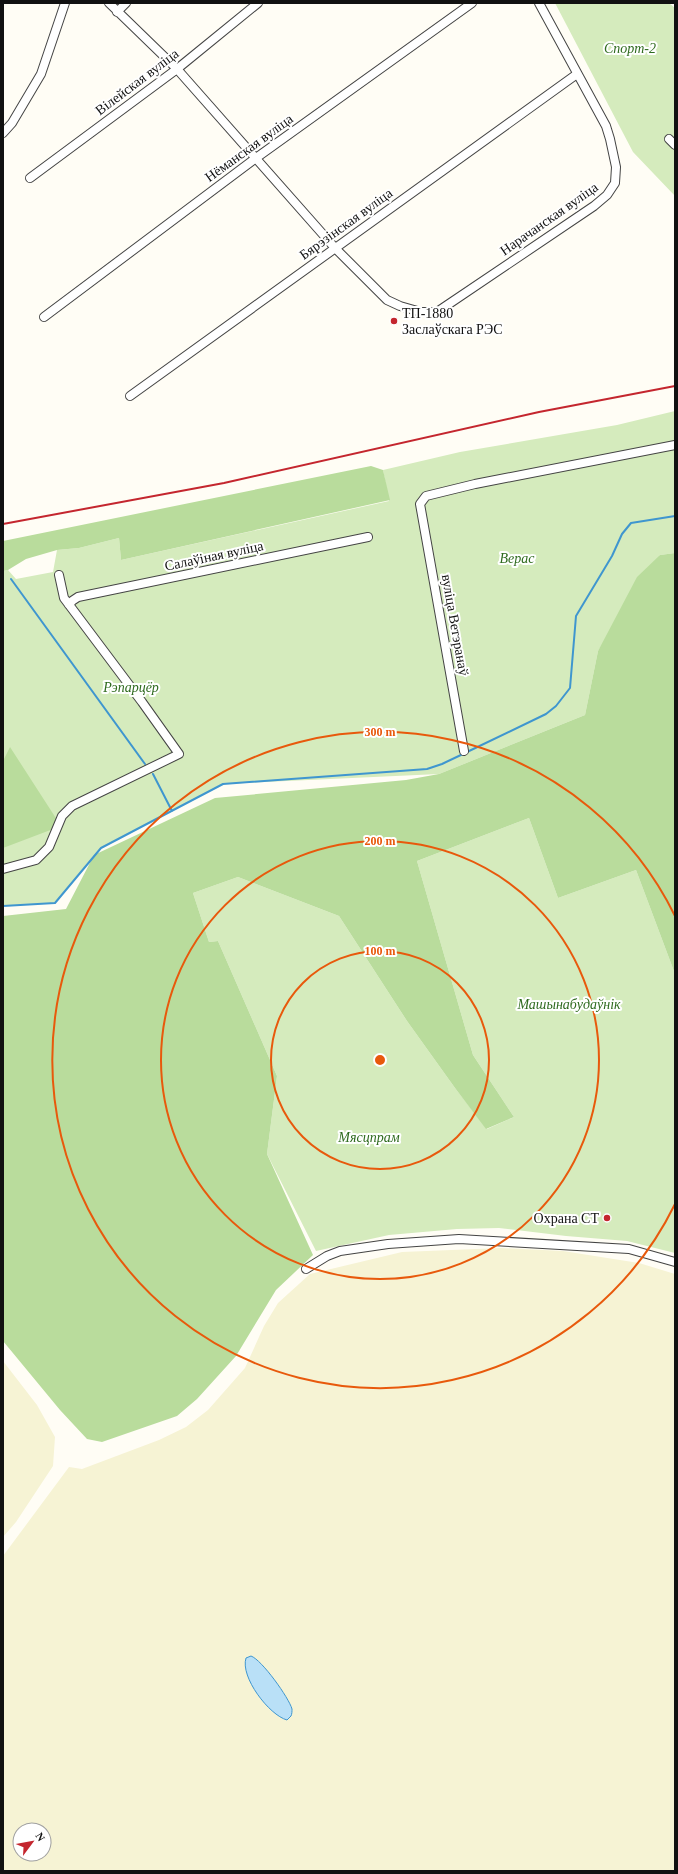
<svg xmlns="http://www.w3.org/2000/svg" width="678" height="1874" viewBox="0 0 678 1874" font-family="'Times New Roman',serif">
<style>
.farmland{fill:#f6f3d4;fill-rule:evenodd}
.green{fill:#d5ebbd}
.forest{fill:#b9dc9c}
.water{fill:#b9e0f7;stroke:#3f96cf}
.lines{fill:none;stroke-linecap:round;stroke-linejoin:round}
.stream{stroke:#3f96cf;stroke-width:2}
.minor-casing{stroke:#444;stroke-width:10}
.minor{stroke:#fff;stroke-width:8}
.rail{stroke:#c4262e;stroke-width:2}
.ring{fill:none;stroke:#e8590c;stroke-width:2}
.poi-dot{fill:#c4262e;stroke:#fff;stroke-width:1.5}
.labels{text-anchor:middle;dominant-baseline:central;stroke-width:4;stroke-linejoin:round;paint-order:stroke}
.park-label{font-size:14px;font-style:italic;fill:#2f6b1f;stroke:#fff}
.street-label{font-size:14px;fill:#111;stroke:#fff}
.poi-label{font-size:14px;fill:#111;stroke:#fff;text-anchor:start}
.centre{fill:#e8590c;stroke:#fff;stroke-width:2}
.ring-label{font-size:12px;text-anchor:middle;font-weight:bold;fill:#e8590c;stroke:#fff;stroke-width:4;stroke-linejoin:round;paint-order:stroke}
</style>
<rect width="100%" height="100%" fill="#fffdf5"/>
<path class="farmland" d="M501 1248 563 1251 639 1263 675 1274V1871H3V1556L69 1467 82 1469 159 1440 186 1427 208 1410 245 1368 264 1326 278 1303 310 1274 402 1252ZM20 1830H44V1854H20Z
M3 1361 37 1405 55 1437 53 1466 16 1522 3 1537Z"/>
<path class="green" d="M555 3H669L675 8V196L633 152Z
M675 411V553L660 555 598 651 585 715 439 774 223 784 101 848 55 903 3 906V571L8 570 16 579 53 572 57 550 79 548 119 538 121 560 389 501 383 470 460 452 617 425Z
M529 818 558 898 636 870 675 974V1253L627 1241 566 1236 499 1228 457 1229 389 1235 316 1251 267 1154 277 1076 218 941 209 942 193 893 238 877 339 916 407 1021 455 1088 487 1129 514 1117 473 1055 417 861Z"/>
<path class="forest" d="M371 466 383 470 390 500 121 560 119 538 79 548 57 550 26 559 8 570 3 571V541Z
M675 553V974L636 870 558 898 529 818 417 861 473 1055 514 1117 486 1129 455 1088 407 1021 339 916 238 877 193 893 209 942 218 941 277 1076 267 1154 313 1255 276 1290 236 1356 197 1399 177 1416 102 1442 87 1439 60 1410 3 1341V916L66 909 94 855 215 798 406 780 439 774 585 715 598 651 637 577 660 555Z
M10 747 61 826 3 848V761Z"/>
<path class="water" d="M251 1656C262 1660 289 1698 292 1709 292 1711 292 1714 291 1716L287 1720C269 1715 240 1677 246 1658Z"/>
<g class="lines">
<path class="stream" d="M11 579 145 764
M467 752 546 714 556 706 570 688 576 616 612 556 622 534 631 523 675 516
M153 774 172 811
M3 906 55 903 101 848 223 784 427 769 442 764 463 754"/>
<g class="minor-casing">
<path id="minor" d="M109 3 177 69 335 248 387 300 400 306 421 312H437L594 206 607 195 615 183 616 167 610 139 606 126 539 3
M117 12 126 3
M3 133 12 123 41 74 65 3
M669 139 675 145
M30 178 177 69 258 3
M44 317 256 158 472 3
M130 396 577 74
M69 605 72 601 78 597 368 537
M464 751 420 504 426 496 475 484 675 445
M3 869 36 860 49 847 62 816 72 806 179 754 142 702 64 598 59 575
M306 1269 327 1256 340 1251 388 1244 459 1239 629 1249 675 1262"/>
</g>
<use href="#minor" class="minor"/>
<path class="rail" d="M3 524 224 483 539 412 675 386"/>
</g>
<g class="ring">
<circle cx="380" cy="1060" r="109"/>
<circle cx="380" cy="1060" r="219"/>
<path d="M675 1204A328 328 0 1 1 675 916"/>
</g>
<g class="poi-dot">
<circle cx="394" cy="321" r="4"/>
<circle cx="607" cy="1218" r="4"/>
</g>
<g class="labels">
<g class="park-label">
<text x="630" y="48">Спорт-2</text>
<text x="517" y="558">Верас</text>
<text x="131" y="687">Рэпарцёр</text>
<text x="569" y="1004">Машынабудаўнік</text>
<text x="369" y="1137">Мясцпрам</text>
</g>
<g class="street-label">
<text transform="translate(137 82) rotate(-37)">Вілейская вуліца</text>
<text transform="translate(249 148) rotate(-36)">Нёманская вуліца</text>
<text transform="translate(549 219) rotate(-35)">Нарачанская вуліца</text>
<text transform="translate(346 224) rotate(-36)">Бярэзінская вуліца</text>
<text transform="translate(214 556) rotate(-12)">Салаўіная вуліца</text>
<text transform="translate(455 625) rotate(80)">вуліца Ветэранаў</text>
</g>
<g class="poi-label">
<text x="402" y="313">ТП-1880<tspan x="402" dy="16">Заслаўскага РЭС</tspan></text>
<text x="599" y="1218" text-anchor="end">Охрана СТ</text>
</g>
</g>
<circle cx="380" cy="1060" r="6" class="centre"/>
<g class="ring-label">
<text x="380" y="736">300 m</text>
<text x="380" y="845">200 m</text>
<text x="380" y="955">100 m</text>
</g>
<rect width="678" height="1874" fill="none" stroke="#111111" stroke-width="8"/>
<g transform="translate(32 1842) rotate(58)"><circle r="19" fill="#ffffff" stroke="#a0a0a0"/>
<path d="M0-3L7 15L0 10L-7 15Z" fill="#c4262e"/>
<text y="-6" font-size="11" font-weight="bold" text-anchor="middle" fill="#111111">N</text>
</g>
</svg>
